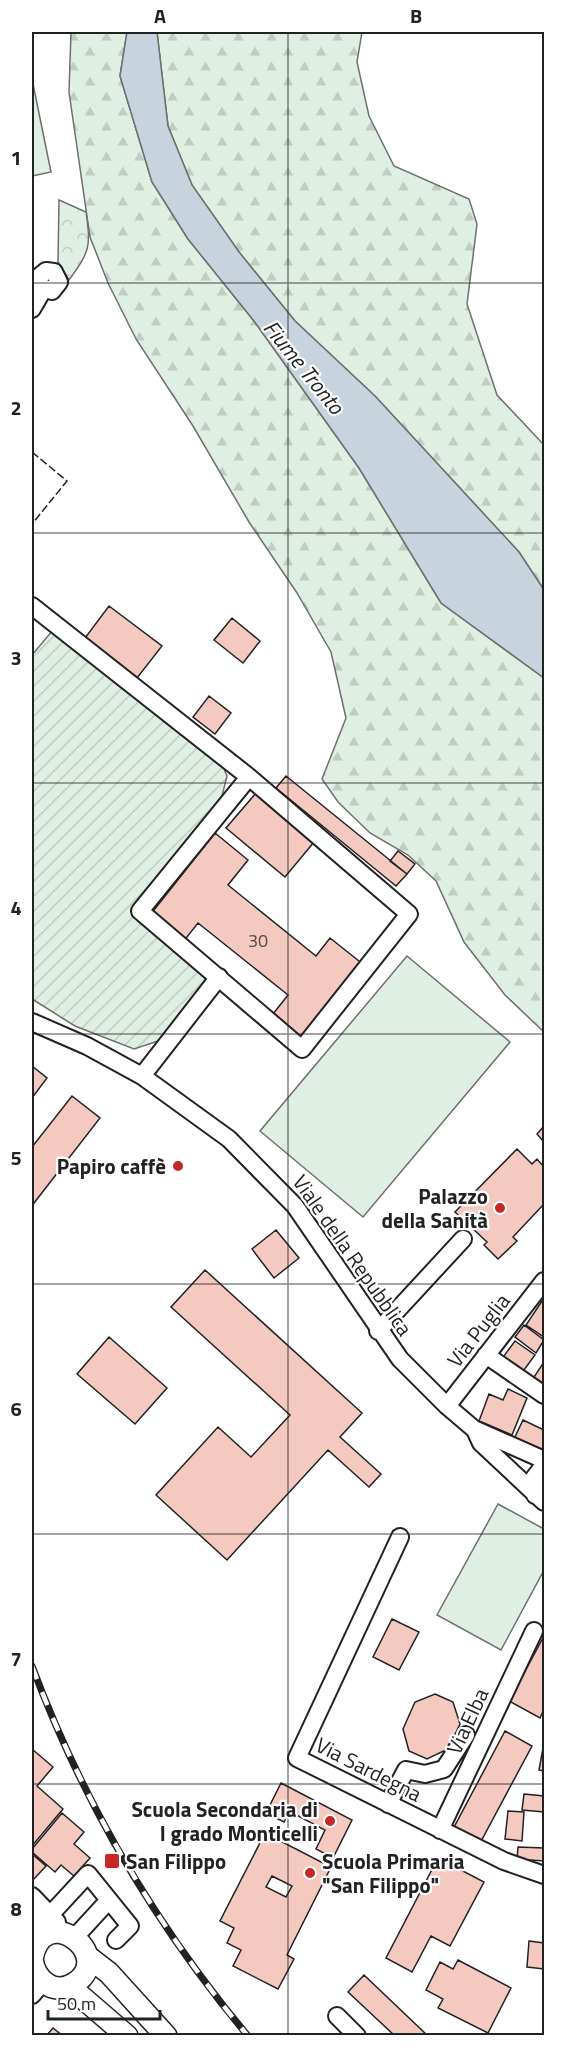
<svg xmlns="http://www.w3.org/2000/svg" width="576" height="2067" viewBox="0 0 576 2067" font-family="'Titillium Web',sans-serif">
<style>
.forest{fill:url(#forest-firs);stroke:#6f6f6f;stroke-width:1.5}
.park{fill:url(#park-crowns);stroke:#6f6f6f;stroke-width:1.5}
.garden{fill:url(#garden-furrows);stroke:#6f6f6f;stroke-width:1.5}
.pitch{fill:#e0efe3;stroke:#6f6f6f;stroke-width:1.5}
.water{fill:#c7d3dd;stroke:#6f6f6f;stroke-width:1.5}
.building{fill:#f3c9c0;stroke:#222;stroke-width:1.5;fill-rule:evenodd}
.lines{fill:none;stroke-linecap:round;stroke-linejoin:round}
.minor-casing{stroke:#222;stroke-width:20}
.major-casing{stroke:#222;stroke-width:24}
.minor{stroke:#fff;stroke-width:16}
.major{stroke:#fff;stroke-width:21}
.rail-casing{stroke:#222;stroke-width:7}
.rail{stroke:#fff;stroke-width:4.5;stroke-dasharray:14;stroke-linecap:butt}
.fence{stroke:#222;stroke-width:1.5;stroke-dasharray:8 3;stroke-linecap:butt}
.grid{fill:none;stroke:#222;stroke-width:1.5;stroke-opacity:0.55}
.poi-dot{fill:#c62828;stroke:#fff;stroke-width:2}
.labels{text-anchor:middle;dominant-baseline:central;stroke-width:4.5;stroke-linejoin:round;paint-order:stroke}
.number-label{font-size:18px;fill:#564c4a}
.poi-label{font-size:21px;font-weight:bold;fill:#222;stroke:#fff;text-anchor:end}
.street-label{font-size:21px;fill:#222;stroke:#fff}
.water-label{font-size:22px;font-style:italic;fill:#222;stroke:#fff}
.neatline{fill:none;stroke:#222;stroke-width:2}
.grid-label{font-size:20px;text-anchor:middle;font-weight:bold;fill:#222}
</style>
<defs>
<pattern id="forest-firs" width="22" height="20" patternUnits="userSpaceOnUse" patternTransform="scale(1.5)"><rect width="22" height="20" fill="#e0efe3"/><path d="M5 1l3.5 6h-7zM16 11l3.5 6h-7z" fill="#c0cdc2"/></pattern>
<pattern id="park-crowns" width="20" height="18" patternUnits="userSpaceOnUse" patternTransform="scale(1.5)"><rect width="20" height="18" fill="#e0efe3"/><path d="M2 6a3 3 0 1 1 6 0M12 15a3 3 0 1 1 6 0" fill="none" stroke="#c0cdc2"/></pattern>
<pattern id="garden-furrows" width="10" height="10" patternUnits="userSpaceOnUse" patternTransform="scale(1.5)"><rect width="10" height="10" fill="#e0efe3"/><path d="M-1 1l2-2M0 10L10 0M9 11l2-2" fill="none" stroke="#c0cdc2"/></pattern>
</defs>
<rect width="100%" height="100%" fill="#fff"/>
<path class="forest" d="M71 32H127L120 76 152 182 188 239 254 321 359 468 441 603 544 678V1032L505 995 464 942 436 881 408 855 370 833 338 802 322 779 346 718 331 652 297 593 249 522 193 426 136 339 108 283 90 237 69 92Z
M157 32H362L357 62 369 116 394 166 469 199 477 224 467 304 497 395 544 445V590L519 552 375 396 295 321 239 252 192 185 168 126Z"/>
<path class="park" d="M59 200 86 212C91 247 90 251 69 280L58 262Z"/>
<path class="garden" d="M53 630 221 762 227 776 222 796 131 911 204 970 208 978 206 987 161 1040 134 1049 75 1026 32 999V655Z"/>
<path class="pitch" d="M32 79 51 172 32 176Z
M407 956 510 1042 363 1217 260 1131Z
M498 1504 544 1529V1570L501 1650 437 1615Z"/>
<path class="water" d="M127 32H157L168 126 192 185 239 252 295 321 375 396 519 552 544 590V678L441 603 359 468 254 321 188 239 152 182 120 76Z"/>
<path class="building" d="M109 606 162 646 137 678 85 638Z
M232 618 260 641 243 663 214 640Z
M209 696 231 713 215 734 193 717Z
M286 776 407 874 396 886 276 788Z
M256 793 314 842 285 877 226 828Z
M215 833 248 860 228 885 316 956 330 938 364 965 300 1044 269 1019 288 995 198 923 183 942 150 915Z
M398 851 415 864 407 874 390 861Z
M32 1066 47 1078 32 1098Z
M72 1096 100 1118 34 1203 32 1201V1147Z
M544 1126V1142L537 1134Z
M517 1149 532 1164 537 1159 544 1167V1204L513 1237 517 1241 498 1259 484 1245 487 1242 455 1212Z
M276 1230 299 1258 274 1278 252 1249Z
M205 1270 362 1413 340 1437 381 1474 369 1487 328 1450 227 1560 156 1495 218 1427 251 1457 290 1415 171 1307Z
M544 1298V1337L526 1325Z
M524 1325 544 1340 536 1353 515 1337Z
M109 1337 167 1388 135 1424 77 1374Z
M515 1341 535 1355 521 1374 501 1360Z
M544 1362V1393L530 1383Z
M508 1389 527 1398 512 1435 479 1421 489 1394 503 1400Z
M523 1420 544 1430V1454L514 1439Z
M392 1619 419 1632 399 1670 373 1657Z
M544 1636V1709L540 1718 509 1701Z
M435 1694 453 1702 460 1724 448 1749 427 1759 409 1751 403 1729 415 1702Z
M505 1731 532 1746 479 1845 452 1831Z
M543 1748 544 1749V1771L539 1770Z
M32 1749 53 1767 37 1786 63 1809 32 1846Z
M281 1783 352 1820 333 1858 316 1849 325 1830 289 1811 284 1822 266 1813Z
M524 1794 544 1796V1812L522 1810Z
M508 1811 524 1812 522 1841 505 1839Z
M62 1813 84 1832 74 1844 90 1858 74 1876 61 1865 55 1872 32 1852V1849Z
M265 1833 331 1867 287 1955 294 1959 278 1989 233 1966 241 1950 227 1943 234 1928 220 1921ZM272 1876 292 1886 286 1897 266 1887Z
M518 1847 544 1848V1861L517 1859Z
M32 1854 46 1866 33 1880 32 1879Z
M438 1858 484 1882 450 1946 431 1936 412 1972 386 1958Z
M529 1941 544 1943V1969L527 1967Z
M458 1960 511 1988 488 2033 438 2008 443 1999 426 1990 440 1962 453 1969Z
M364 1975 428 2036H395L348 1992Z
M53 2028 63 2036H46Z"/>
<g class="lines">
<g class="minor-casing">
<path id="minor" d="M32 283 52 291 59 282 54 272 46 271 40 276 39 283 43 290
M32 309 43 290
M32 606 249 777 140 911 302 1049 409 914 249 777
M32 1022 87 1046 142 1076 229 1139 295 1206 400 1359 447 1406 474 1429 544 1460
M142 1076 219 977
M378 1331 463 1239
M486 1355 544 1395
M447 1406 544 1281
M475 1430 481 1443 544 1502
M535 1495 534 1478 544 1465
M400 1537 297 1758 504 1861 544 1875
M388 1804 406 1770 425 1774 444 1769 466 1735
M440 1830 534 1631
M32 1896 57 1922
M109 1900 130 1926 116 1940
M32 1913 45 1936
M51 1914 88 1874 109 1900 75 1937
M32 1995 43 1982
M337 2016 357 2036"/>
</g>
<g class="major-casing">
<path id="major" d="M87 1956 109 1973 166 2036
M32 1959C43 1899 117 1955 75 1983 54 1997 35 1980 32 1959
M69 1986 127 2036"/>
</g>
<use href="#minor" class="minor"/>
<use href="#major" class="major"/>
<g class="rail-casing">
<path id="rail" d="M32 1666C82 1800 156 1926 248 2036"/>
</g>
<use href="#rail" class="rail"/>
<path class="fence" d="M32 452 67 481 32 524"/>
</g>
<path class="grid" d="M288 32V2036M32 283H544M32 533H544M32 783H544M32 1034H544M32 1284H544M32 1534H544M32 1784H544"/>
<g class="poi-dot">
<circle cx="178" cy="1166" r="6"/>
<circle cx="500" cy="1208" r="6"/>
<circle cx="330" cy="1821" r="6"/>
<rect x="104" y="1853" width="16" height="16" rx="3"/>
<circle cx="310" cy="1873" r="6"/>
</g>
<g class="labels">
<g class="number-label">
<text x="258" y="940">30</text>
</g>
<g class="poi-label">
<text x="166" y="1166">Papiro caffè</text>
<text x="488" y="1196">Palazzo<tspan x="488" dy="24">della Sanità</tspan></text>
<text x="318" y="1809">Scuola Secondaria di<tspan x="318" dy="24">I grado Monticelli</tspan></text>
<text x="126" y="1861" text-anchor="start">San Filippo</text>
<text x="322" y="1861" text-anchor="start">Scuola Primaria<tspan x="322" dy="24">"San Filippo"</tspan></text>
</g>
<g class="street-label">
<text transform="translate(353 1255) rotate(55)">Viale della Repubblica</text>
<text transform="translate(478 1330) rotate(-52)">Via Puglia</text>
<text transform="translate(467 1721) rotate(-65)">Via Elba</text>
<text transform="translate(369 1769) rotate(27)">Via Sardegna</text>
</g>
<g class="water-label">
<text transform="translate(304 367) rotate(51)">Fiume Tronto</text>
</g>
</g>
<rect width="576" height="2067" fill="none" stroke="#ffffff" stroke-width="66"/>
<path d="M48 2010v9h112v-9" fill="none" stroke="#222222" stroke-width="3"/>
<text x="57" y="2010" font-size="18" fill="#222222" stroke="#ffffff" stroke-width="4.5" paint-order="stroke">50 m</text>
<rect x="33" y="33" width="510" height="2001" class="neatline"/>
<g class="grid-label">
<text x="160" y="23">A</text>
<text x="416" y="23">B</text>
<text x="16" y="165">1</text>
<text x="16" y="415">2</text>
<text x="16" y="665">3</text>
<text x="16" y="915">4</text>
<text x="16" y="1165">5</text>
<text x="16" y="1416">6</text>
<text x="16" y="1666">7</text>
<text x="16" y="1916">8</text>
</g>
</svg>
